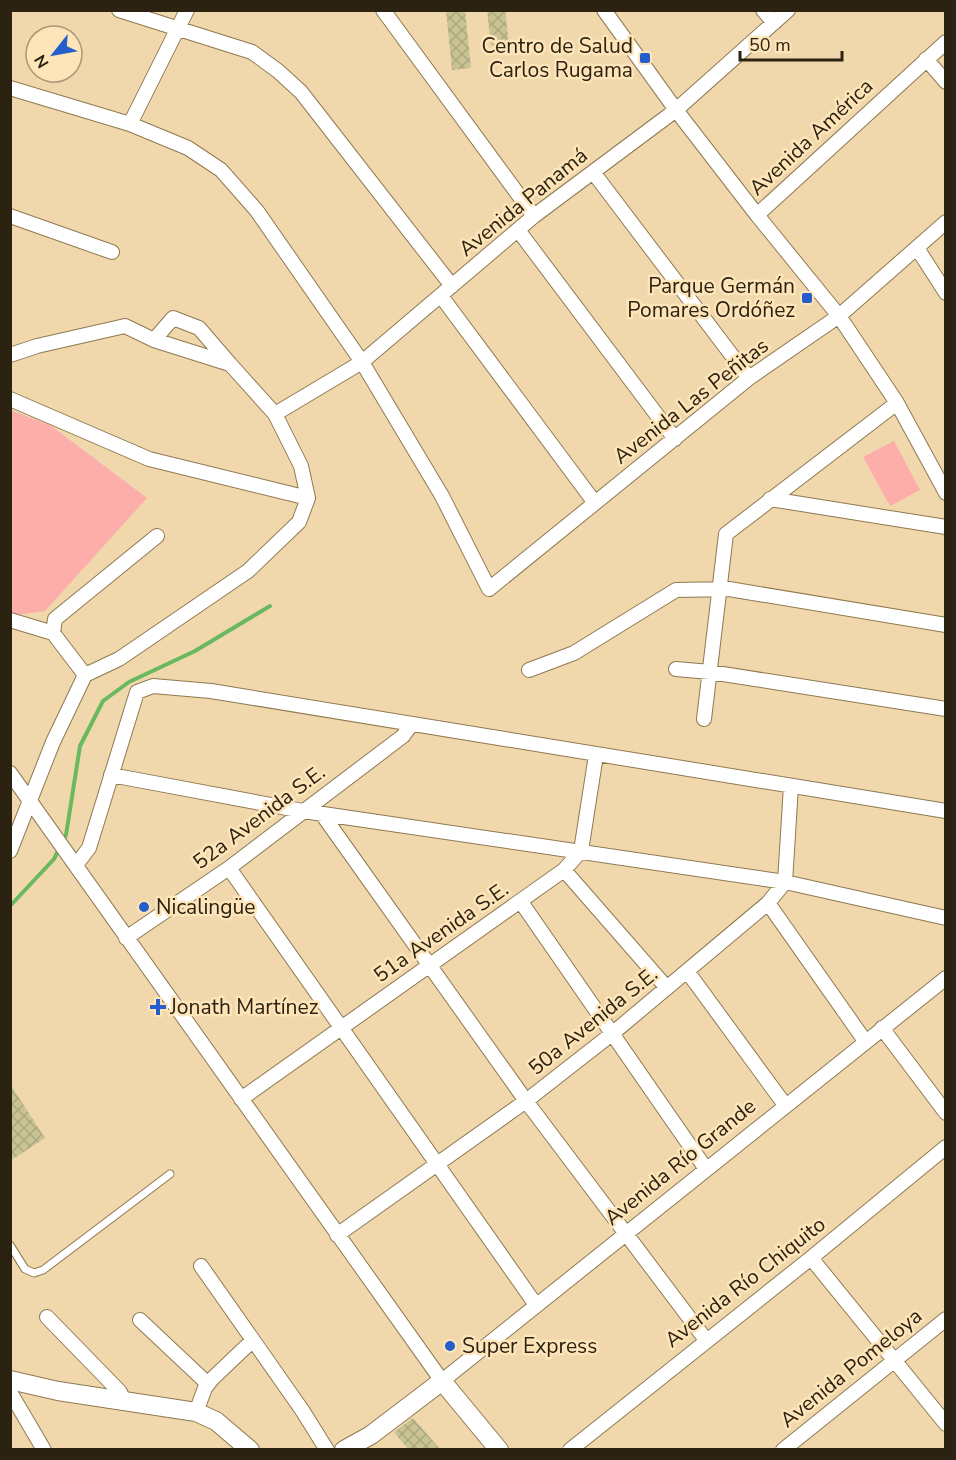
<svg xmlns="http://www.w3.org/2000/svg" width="956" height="1460" viewBox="0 0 956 1460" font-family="'Nunito Sans',sans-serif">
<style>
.green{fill:#fdaeab}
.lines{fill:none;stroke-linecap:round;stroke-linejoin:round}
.stream{stroke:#6ab961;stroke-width:4}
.building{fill:url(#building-cross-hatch)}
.lane-casing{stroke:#8f7951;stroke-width:9}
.street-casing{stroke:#8f7951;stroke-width:16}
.secondary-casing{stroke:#8f7951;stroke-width:20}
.lane{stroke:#fff;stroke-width:7}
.street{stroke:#fff;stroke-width:14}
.secondary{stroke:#fff;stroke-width:18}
.poi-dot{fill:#255dca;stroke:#fee5b9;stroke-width:2}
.labels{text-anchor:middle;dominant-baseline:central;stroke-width:5;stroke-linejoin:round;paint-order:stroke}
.poi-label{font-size:21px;fill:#2b2211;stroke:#fee5b9;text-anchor:start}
.street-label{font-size:21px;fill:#2b2211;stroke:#fee5b9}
</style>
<defs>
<pattern id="building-cross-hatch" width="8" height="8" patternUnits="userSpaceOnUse" patternTransform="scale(1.5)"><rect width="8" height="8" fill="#c9c394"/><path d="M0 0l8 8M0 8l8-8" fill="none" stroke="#ada77f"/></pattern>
</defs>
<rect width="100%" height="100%" fill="#f0d8ac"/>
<path class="green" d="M10 410 50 425 147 498 45 611 11 616Z
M894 441 920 490 890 506 863 457Z"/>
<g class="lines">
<path class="stream" d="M62 842 66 835 80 746 103 701 129 682 195 651 270 606
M10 906 54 859 59 849"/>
</g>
<path class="building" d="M446 10H465L471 68 452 70Z
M487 10H505L509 45 491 46Z
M10 1084 45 1138 10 1161Z
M413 1418 440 1449H408L394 1432Z"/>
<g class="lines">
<g class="lane-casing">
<path id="lane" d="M10 1245 25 1269 34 1273 43 1270 170 1174"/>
</g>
<g class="street-casing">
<path id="street" d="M119 10 252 52 278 71 301 92 452 286
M383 10 534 216
M604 10 676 110 757 215 839 316 897 403 946 493
M763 10 774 23
M926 59 946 82
M10 88 130 124 188 148 221 170 257 211 362 362 442 496 489 589 749 378 839 316 946 222
M130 124 187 10
M593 172 749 378
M757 215 946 42
M10 216 112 252
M518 230 675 439
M917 248 946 293
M441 296 595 503
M154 340 173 318 199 328 230 364
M10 355 37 346 125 326 154 340 230 364 275 414 301 466 308 498 299 522 248 571 119 659 85 675 53 742 10 851
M10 399 149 459 308 498
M275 414 362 362 534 216 676 110 788 10
M770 499 946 527
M10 620 53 633 85 675
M53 633 55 619 157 536
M676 669 710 672 946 709
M529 670 574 653 676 590 729 589 946 625
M704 719 726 534 897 403
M10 773 442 1381 946 978
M111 775 303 811 785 882 946 918
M322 814 526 1101 706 1340
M76 865 89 848 137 692 153 686 211 691 946 811
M229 868 536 1305
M564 870 667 988
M521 902 706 1169
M768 903 865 1041
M126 938 229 868 403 736 411 725
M687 971 785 1105
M882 1028 946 1113
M241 1099 564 870 581 851 596 755
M337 1235 526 1101 613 1033 768 903 785 882 791 786
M811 1258 946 1424
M201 1266 302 1410 327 1450
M47 1317 120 1392 124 1401
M140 1320 208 1384
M10 1392 44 1450
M196 1412 205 1388 212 1379 253 1340
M570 1450 811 1258 946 1147
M783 1450 946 1319"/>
</g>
<g class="secondary-casing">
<path id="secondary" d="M10 1380 58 1391 196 1412 216 1421 250 1450
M344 1450 371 1435 442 1381 499 1450"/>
</g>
<use href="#lane" class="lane"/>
<use href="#street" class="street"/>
<use href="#secondary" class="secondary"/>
</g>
<g class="poi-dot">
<rect x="639" y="52" width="12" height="12" rx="3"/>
<rect x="801" y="292" width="12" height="12" rx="3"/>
<circle cx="144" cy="907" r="6"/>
<path d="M155 998h6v6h6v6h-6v6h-6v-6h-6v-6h6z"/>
<circle cx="450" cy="1346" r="6"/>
</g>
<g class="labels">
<g class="poi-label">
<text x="633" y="46" text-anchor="end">Centro de Salud<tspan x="633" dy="24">Carlos Rugama</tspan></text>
<text x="795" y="286" text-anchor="end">Parque Germán<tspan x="795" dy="24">Pomares Ordóñez</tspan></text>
<text x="156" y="907">Nicalingüe</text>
<text x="170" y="1007">Jonath Martínez</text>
<text x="462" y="1346">Super Express</text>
</g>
<g class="street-label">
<text transform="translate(811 137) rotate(-43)">Avenida América</text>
<text transform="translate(523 202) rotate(-39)">Avenida Panamá</text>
<text transform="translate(691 401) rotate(-38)">Avenida Las Peñitas</text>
<text transform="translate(259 817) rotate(-37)">52a Avenida S.E.</text>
<text transform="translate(441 932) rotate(-35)">51a Avenida S.E.</text>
<text transform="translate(593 1021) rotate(-39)">50a Avenida S.E.</text>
<text transform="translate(680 1162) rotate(-39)">Avenida Río Grande</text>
<text transform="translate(745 1282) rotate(-38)">Avenida Río Chiquito</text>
<text transform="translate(851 1368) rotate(-39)">Avenida Pomeloya</text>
</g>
</g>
<rect width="956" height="1460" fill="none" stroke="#2b2211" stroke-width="24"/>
<g transform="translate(54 54) rotate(239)"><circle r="28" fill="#fee5b9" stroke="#aa9776" stroke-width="1.5"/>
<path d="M0-4.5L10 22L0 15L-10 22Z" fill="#255dca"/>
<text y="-9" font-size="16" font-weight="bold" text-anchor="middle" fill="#2b2211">N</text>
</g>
<path d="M740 51v9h102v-9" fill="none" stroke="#2b2211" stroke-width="3"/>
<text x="749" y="51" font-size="18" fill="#2b2211" stroke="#fee5b9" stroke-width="4.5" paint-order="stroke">50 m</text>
</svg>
